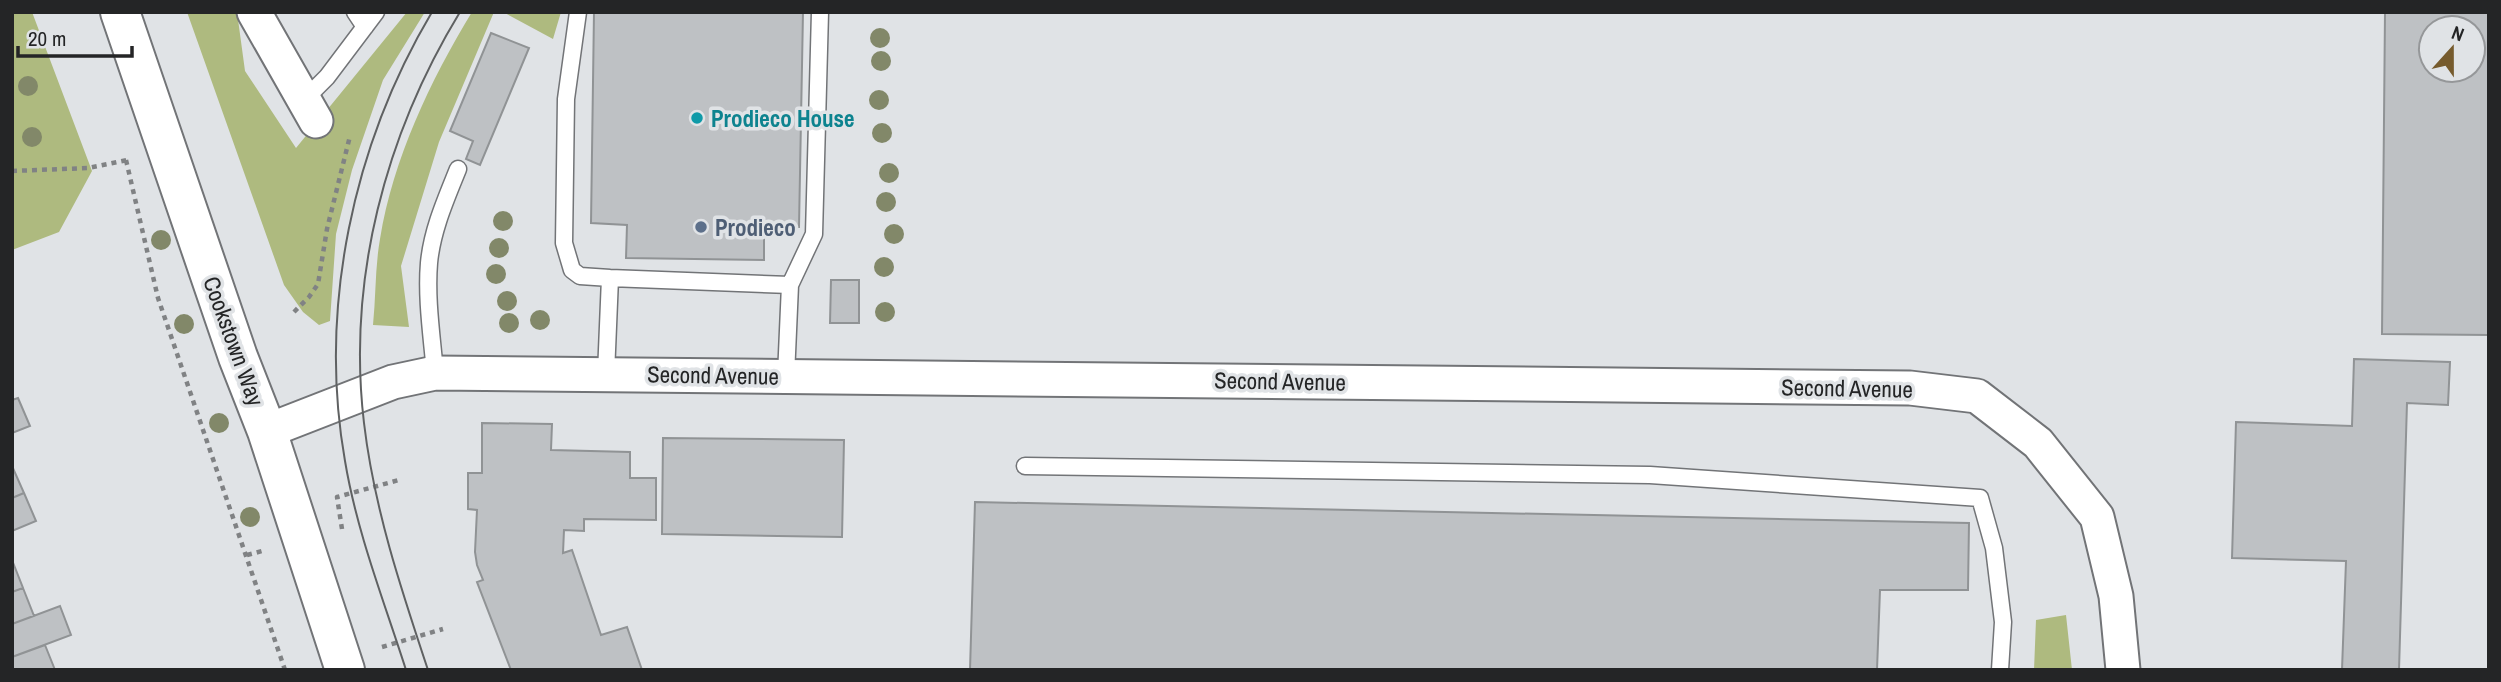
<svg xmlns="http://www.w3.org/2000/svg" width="2501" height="682" viewBox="0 0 2501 682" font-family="'Archivo Narrow',sans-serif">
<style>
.green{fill:#aeba7f}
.building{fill:#bec1c4;stroke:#909395;stroke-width:2;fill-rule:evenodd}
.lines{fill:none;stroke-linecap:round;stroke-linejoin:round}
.service-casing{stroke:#727477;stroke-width:19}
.minor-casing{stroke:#727477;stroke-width:37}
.tertiary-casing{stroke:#727477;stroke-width:42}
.path{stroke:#808284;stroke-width:4.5;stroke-dasharray:5 5;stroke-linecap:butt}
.service{stroke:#fff;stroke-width:16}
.minor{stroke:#fff;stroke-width:33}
.tertiary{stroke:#fff;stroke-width:38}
.tram{stroke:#5f6162;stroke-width:2}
.tree{fill:#828869}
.culture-dot{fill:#0f9aa8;stroke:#e0e3e6;stroke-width:2.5}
.service-dot{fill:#5c6f8a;stroke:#e0e3e6;stroke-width:2.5}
.labels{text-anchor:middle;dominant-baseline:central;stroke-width:7;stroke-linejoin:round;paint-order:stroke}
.culture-label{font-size:23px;font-weight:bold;fill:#0d838f;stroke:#e0e3e6;text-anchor:start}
.service-label{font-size:23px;font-weight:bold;fill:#4e5e75;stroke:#e0e3e6;text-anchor:start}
.street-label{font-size:23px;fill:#242526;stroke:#e0e3e6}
</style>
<rect width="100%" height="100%" fill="#e0e3e6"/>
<path class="green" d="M12 12H32L92 171 59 232 12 250Z
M187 12H237L245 71 296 148 407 12H425L383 80 352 170 336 234 330 321 319 325 303 312 284 285Z
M472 12H494L439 142 401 266 409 327 373 325C376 296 375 267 380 239 393 159 430 81 472 12Z
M503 12H561L553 39Z
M2066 615 2072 670H2034L2036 620Z"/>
<path class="building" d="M594 12H803L799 227H764V260L626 258 627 225 591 223Z
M2385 12H2489V335L2382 334ZM2431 28H2473V70H2431Z
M491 33 529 48 480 165 466 159 473 141 450 131Z
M831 280H859V323H830Z
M2354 359 2450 362 2448 405 2407 403 2399 670H2342L2346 561 2232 558 2236 422 2352 426Z
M18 398 30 426 12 433V400Z
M482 423 552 424 551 450 630 452V478H656V520L584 519V531L564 530 563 553 572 550 601 635 627 627 642 670H511L477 582 483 580 477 565 475 552 477 510 468 509V473H482Z
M663 438 844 440 842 537 662 534Z
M12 466 24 493 12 498Z
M24 493 36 521 12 531V498Z
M975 502 1969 523 1968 590H1880L1877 670H970Z
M12 560 23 588 12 592Z
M23 588 34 616 12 624V592Z
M60 606 71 635 12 657V624Z
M45 645 55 670H12V657Z"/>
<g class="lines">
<g class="service-casing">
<path id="service" d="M355 12 365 27
M578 12 566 99 564 243 572 270 580 276 610 278 790 285
M304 100 327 77 376 12
M435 373C432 337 426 299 429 263 432 230 446 199 458 169
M606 374 610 278
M786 376 790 285 814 234 820 12
M1025 466 1650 475 1980 498 1994 548 2003 622 2000 670"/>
</g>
<g class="minor-casing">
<path id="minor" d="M254 12 316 121
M267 431 393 382 435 373 1910 388 1977 396 2038 443 2097 517 2116 596 2123 670"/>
</g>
<g class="tertiary-casing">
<path id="tertiary" d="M120 12 238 357 267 431 345 670"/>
</g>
<path class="path" d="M126 160 158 298 285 670
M12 171 88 168 127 160
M294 312 309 297 318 284 327 229 350 136
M342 529 337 497 399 480
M247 555 266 550
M382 647 443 629"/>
<use href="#service" class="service"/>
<use href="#minor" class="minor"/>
<use href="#tertiary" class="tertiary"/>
<path class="tram" d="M406 670C384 601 357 533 345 461 318 308 353 145 432 12
M428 670C401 589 374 508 364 423 347 280 385 135 460 12"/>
</g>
<g class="tree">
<circle cx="880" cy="38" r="10"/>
<circle cx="881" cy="61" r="10"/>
<circle cx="28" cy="86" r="10"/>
<circle cx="879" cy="100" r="10"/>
<circle cx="882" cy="133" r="10"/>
<circle cx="32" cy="137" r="10"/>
<circle cx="889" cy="173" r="10"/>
<circle cx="886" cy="202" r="10"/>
<circle cx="503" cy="221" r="10"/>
<circle cx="894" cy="234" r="10"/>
<circle cx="161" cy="240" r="10"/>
<circle cx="499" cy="248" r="10"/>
<circle cx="884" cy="267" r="10"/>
<circle cx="496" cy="274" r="10"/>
<circle cx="507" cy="301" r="10"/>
<circle cx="885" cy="312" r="10"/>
<circle cx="540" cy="320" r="10"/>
<circle cx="509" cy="323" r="10"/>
<circle cx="184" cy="324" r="10"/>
<circle cx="219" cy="423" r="10"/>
<circle cx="250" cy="517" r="10"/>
</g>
<circle class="culture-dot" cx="697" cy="118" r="7"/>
<circle class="service-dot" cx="701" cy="227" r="7"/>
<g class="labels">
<g class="culture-label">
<text x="711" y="118">Prodieco House</text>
</g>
<g class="service-label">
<text x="715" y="227">Prodieco</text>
</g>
<g class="street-label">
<text transform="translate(234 341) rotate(70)">Cookstown Way</text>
<text transform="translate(713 375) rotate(1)">Second Avenue</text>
<text transform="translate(1280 381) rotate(1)">Second Avenue</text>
<text transform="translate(1847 388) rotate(1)">Second Avenue</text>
</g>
</g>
<rect width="2501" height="682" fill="none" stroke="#242526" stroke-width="28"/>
<g transform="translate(2452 49) rotate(21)"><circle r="33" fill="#e0e3e6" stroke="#959799" stroke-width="2"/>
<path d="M0-5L12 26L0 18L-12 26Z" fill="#765b2d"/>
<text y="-10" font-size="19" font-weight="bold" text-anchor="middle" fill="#242526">N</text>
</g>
<path d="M18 46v10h114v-10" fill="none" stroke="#242526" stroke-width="3.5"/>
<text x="28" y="46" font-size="21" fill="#242526" stroke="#e0e3e6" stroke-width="5" paint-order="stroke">20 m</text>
</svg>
